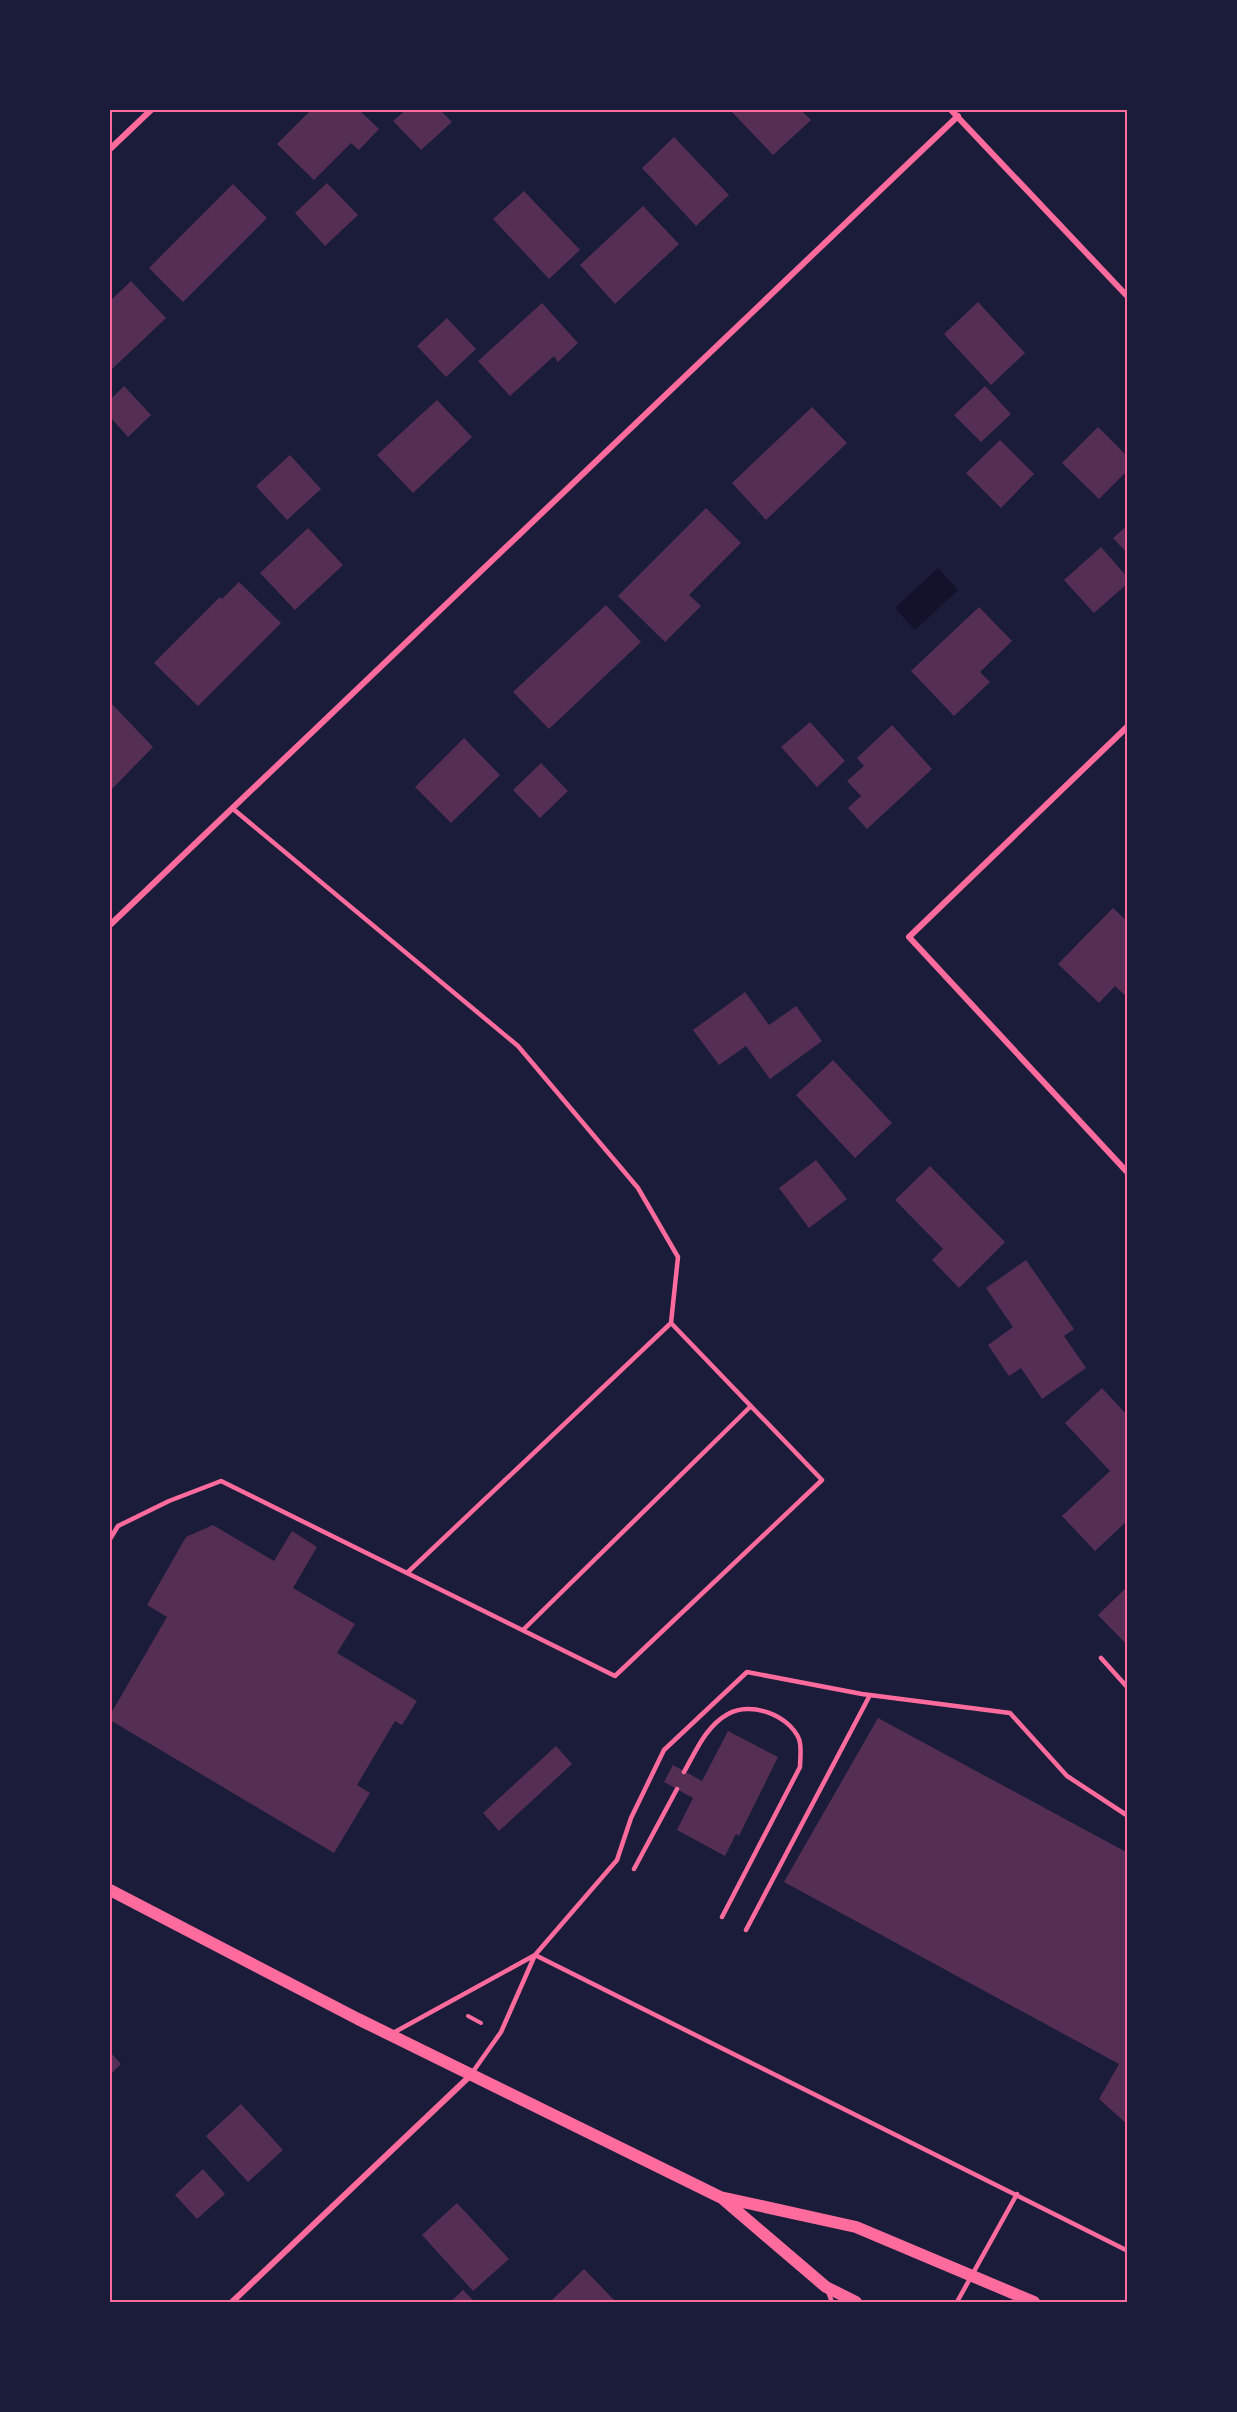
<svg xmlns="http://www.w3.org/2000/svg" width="1237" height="2412" viewBox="0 0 1237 2412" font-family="Montserrat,sans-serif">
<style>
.water{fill:#12122b}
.building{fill:#542f53}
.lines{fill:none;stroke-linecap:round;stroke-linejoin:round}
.path{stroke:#ff6b9d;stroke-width:4}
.service{stroke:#ff6b9d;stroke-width:4.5}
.minor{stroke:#ff6b9d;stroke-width:6}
.secondary{stroke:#ff6b9d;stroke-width:12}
.neatline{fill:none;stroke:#ff6b9d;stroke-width:2}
</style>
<rect width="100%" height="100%" fill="#1b1b3a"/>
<path class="water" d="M938 568 958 590 915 630 895 608Z"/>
<path class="building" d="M311 110H359L379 129 359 150 351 143 314 180 277 144Z
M406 110H440L452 122 421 150 393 121Z
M730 110H801L811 120 773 155Z
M674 137 729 195 696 226 642 168Z
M327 183 358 215 325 246 295 213Z
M233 184 267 218 183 302 149 268Z
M524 191 580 250 549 279 493 219Z
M643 206 679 244 615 304 580 265Z
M131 281 166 318 110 371V301Z
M978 302 1025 353 991 385 944 334Z
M542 303 578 343 558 362 554 356 510 396 478 361Z
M447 318 476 349 446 377 417 346Z
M124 386 151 415 128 437 110 417V400Z
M985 386 1011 414 981 442 954 415Z
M437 400 472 437 413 493 377 455Z
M812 407 847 443 766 520 732 483Z
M1098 427 1128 457V470L1099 499 1062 463Z
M1000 440 1034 474 1001 508 966 473Z
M290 455 321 489 287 520 256 486Z
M706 508 741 543 689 595 701 606 665 642 618 596Z
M1128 525V554L1113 538Z
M308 528 343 565 295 610 260 573Z
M1101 547 1128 578V583L1094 613 1064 580Z
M239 582 281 623 198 706 154 663 220 597 222 599Z
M606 605 641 642 549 729 513 692Z
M979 607 1012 641 980 672 990 682 954 716 911 671Z
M110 702 153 747 110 791Z
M810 722 845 761 817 787 781 747Z
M892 725 932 769 867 829 848 808 861 796 847 781 864 766 857 758Z
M464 738 500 775 451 823 415 787Z
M541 763 568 791 540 818 513 790Z
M1113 908 1128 922V998L1115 986 1099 1003 1058 964Z
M745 992 769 1025 796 1006 822 1041 770 1079 746 1046 719 1065 693 1030Z
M833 1060 892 1123 855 1158 796 1095Z
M816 1160 847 1199 809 1228 779 1188Z
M930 1166 1005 1242 959 1288 932 1260 943 1249 895 1200Z
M1026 1260 1074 1329 1064 1336 1086 1368 1042 1399 1021 1368 1009 1376 988 1345 1013 1327 986 1288Z
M1102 1388 1128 1416V1520L1095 1551 1062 1516 1110 1471 1065 1423Z
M213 1525 274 1561 292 1531 317 1547 293 1588 355 1624 337 1653 417 1701 402 1725 395 1721 357 1785 370 1793 334 1853 110 1720V1715L167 1617 147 1605 186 1537Z
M1128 1586V1646L1098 1615Z
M878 1718 1128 1853V2125L1099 2099 1119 2064 784 1882Z
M728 1731 778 1757 739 1836 736 1834 725 1856 677 1830 693 1798 664 1782 673 1765 702 1781Z
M556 1746 572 1764 499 1831 483 1813Z
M110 2052 121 2064 110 2075Z
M241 2104 283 2150 248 2182 206 2136Z
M203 2169 225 2194 197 2219 175 2195Z
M457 2203 509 2259 473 2291 422 2235Z
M584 2269 616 2302H550Z
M463 2290 475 2302H450Z"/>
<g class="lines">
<path class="path" d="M468 2016 481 2023"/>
<path class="service" d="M110 1539 118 1526 169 1501 221 1481 615 1676 822 1480 671 1323 678 1257 638 1188 518 1046 232 808
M407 1573 671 1323
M523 1630 751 1406
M1101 1658 1128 1688
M684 1772C696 1751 706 1726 728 1714 751 1701 789 1715 799 1739 802 1747 800 1759 800 1767L722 1917
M634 1869 677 1789
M746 1930 870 1695
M535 1955 1128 2251
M393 2033 535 1955
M472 2073 501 2032 535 1955 617 1860 631 1818 664 1750 747 1672 862 1694 1010 1713 1067 1776 1128 1816
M827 2289 832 2302
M957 2302 1017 2194"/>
<path class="minor" d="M951 110 1128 297
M110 149 151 110
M1128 726 909 937 1128 1173
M110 925 958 116
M232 2302 472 2074"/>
<path class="secondary" d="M110 1890 358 2019 720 2197 856 2227 1034 2302
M723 2199 826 2287 856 2302"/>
</g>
<rect width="1237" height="2412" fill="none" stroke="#1b1b3a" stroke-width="222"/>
<rect x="111" y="111" width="1015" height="2190" class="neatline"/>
</svg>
